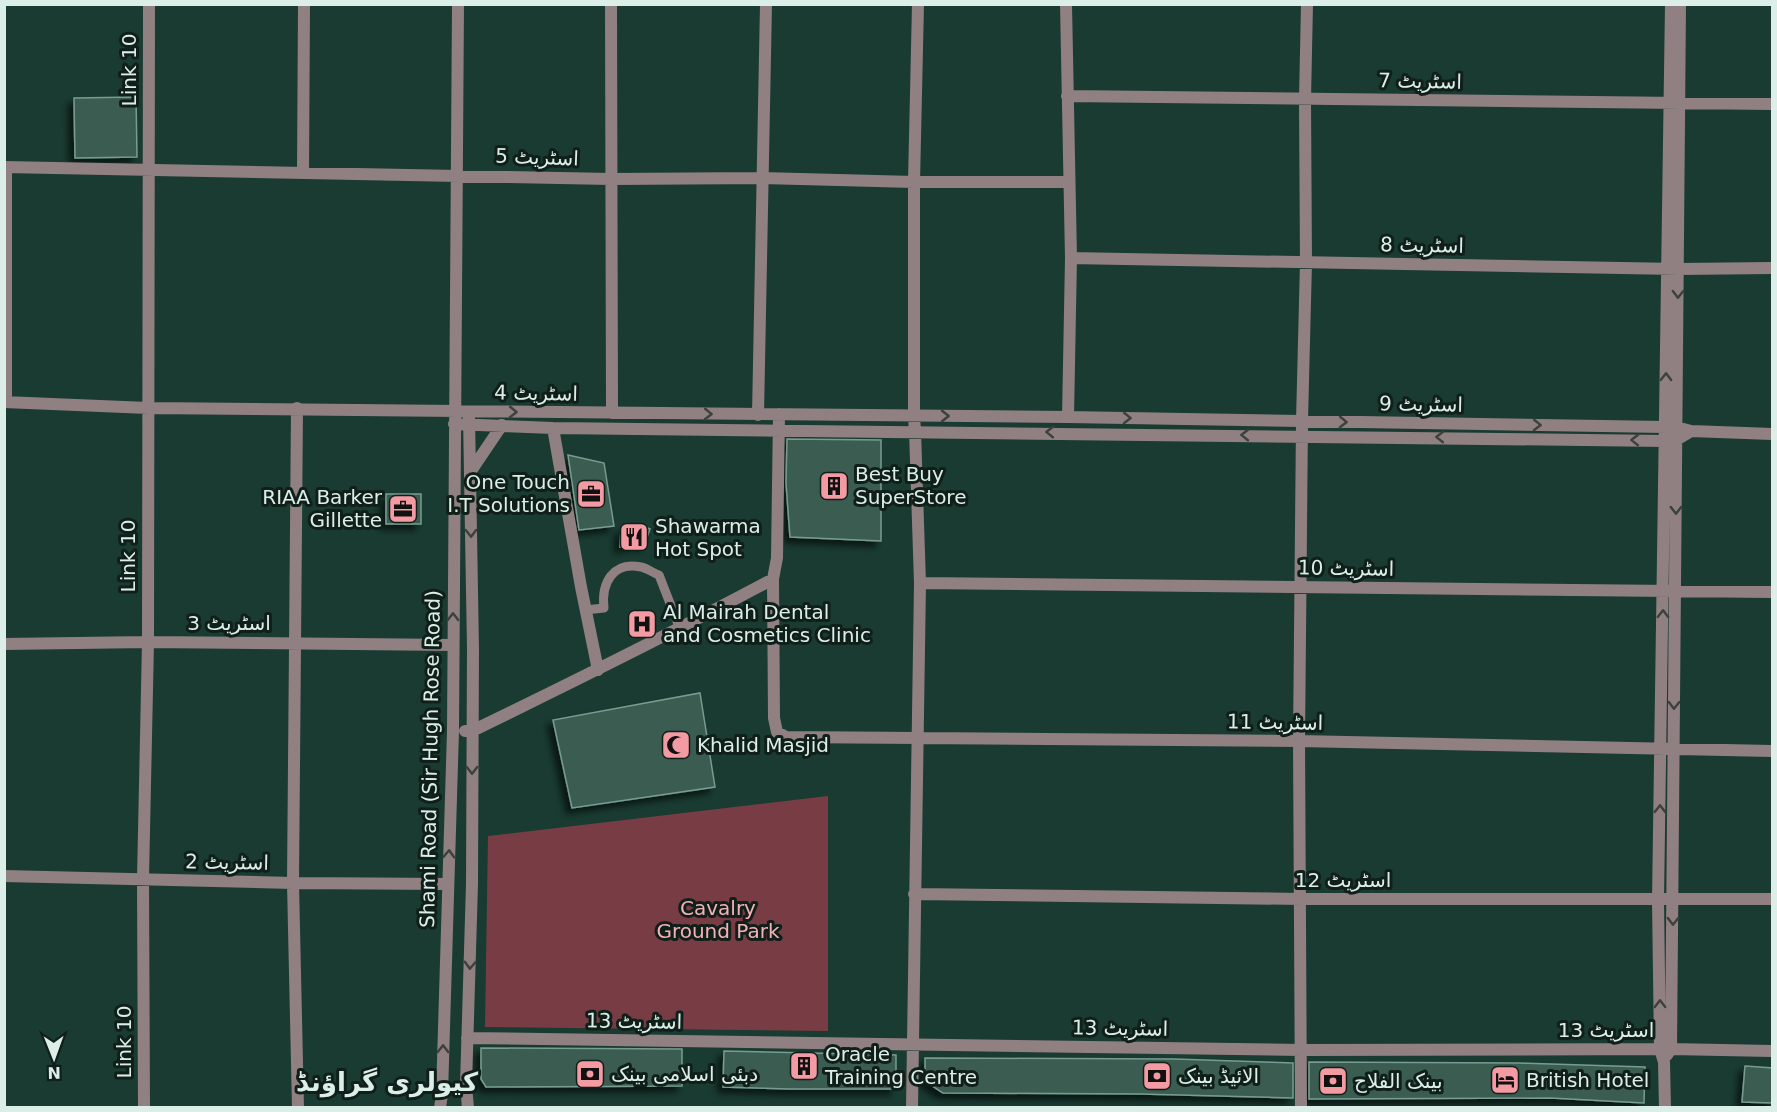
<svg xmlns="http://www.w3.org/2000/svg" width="1777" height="1112" viewBox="0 0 1777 1112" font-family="'DejaVu Sans','Noto Naskh Arabic',sans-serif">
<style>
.green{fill:#783d44}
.building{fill:#3a5c51;stroke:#789d90;stroke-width:1.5;filter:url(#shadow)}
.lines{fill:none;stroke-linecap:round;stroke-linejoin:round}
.service{stroke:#908081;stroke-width:9}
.minor{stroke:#908081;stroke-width:12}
.oneway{stroke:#3d413e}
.labels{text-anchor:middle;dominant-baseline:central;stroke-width:6;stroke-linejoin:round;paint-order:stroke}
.street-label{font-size:20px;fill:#dbeee7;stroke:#101f1a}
.poi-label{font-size:20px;fill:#dbeee7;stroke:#101f1a;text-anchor:start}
.park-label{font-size:20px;fill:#f4b1b7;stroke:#101f1a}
.district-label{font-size:26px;font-weight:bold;fill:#dbeee7;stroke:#101f1a}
</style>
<defs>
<filter id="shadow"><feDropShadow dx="-5.5" dy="5.5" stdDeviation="3" flood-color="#0009"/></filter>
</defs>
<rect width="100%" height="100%" fill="#193b31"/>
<path class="green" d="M828 796V1031L485 1027 488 836Z"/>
<path class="building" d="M136 97 137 157 75 158 74 98Z
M787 439 881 440V541L790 537 786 483Z
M568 455 604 463 614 526 579 530Z
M386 494H421V524H386Z
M643 526 650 529 644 546 638 544 620 547 621 529Z
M700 693 715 787 572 808 553 720Z
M481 1048 682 1049V1086L486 1087 481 1079Z
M724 1051 896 1055V1089H788L723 1087Z
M925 1058 1174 1059 1293 1063V1098L1141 1094 943 1093 925 1081Z
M1309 1062 1519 1063 1645 1067 1644 1103 1551 1098 1309 1099Z
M1745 1066 1773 1068V1103L1742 1102Z"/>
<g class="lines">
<path class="service" d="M585 610 604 608C601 583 613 561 641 567 647 568 653 573 659 575L680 629"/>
<path class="minor" d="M611 4 612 413
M1066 4 1071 258 1068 417
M1067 96 1772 104
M4 167 611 179 762 178 914 182H1069
M303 173 304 4
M1071 258 1678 269 1772 268
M4 402 148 408 1068 417 1665 427H1676L1691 431 1772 434
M6 402V167
M297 408 293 883 298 1108
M779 414 777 558 773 579 774 718 777 732 786 737 1299 741 1772 751
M758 415 766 4
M454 424 553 428 1665 441 1676 440 1691 431
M553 428 581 587 598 670
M471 471 502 425
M920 583 1772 592
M4 644 148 642 453 645
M465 731H472C573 682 674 632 773 579
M4 876 293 883 448 884
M914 894 1301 899H1772
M467 1038 1301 1050 1671 1049 1772 1051
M1667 1055 1671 1049 1680 4
M144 1108 143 879 148 642 149 4
M440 1108 442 1094 453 731 458 4
M468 1108 466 1085 472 884 473 649 469 416
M912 1108 920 583 915 431 914 416V182L918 4
M1301 1108 1299 741 1302 421 1306 262 1305 99 1307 4
M1665 1108 1664 1062 1660 1049 1658 900 1671 4"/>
</g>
<defs><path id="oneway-chevron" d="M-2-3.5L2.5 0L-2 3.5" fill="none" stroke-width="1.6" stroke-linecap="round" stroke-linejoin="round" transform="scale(1.5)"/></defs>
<g class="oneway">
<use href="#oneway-chevron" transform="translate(1678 294) rotate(91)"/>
<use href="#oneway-chevron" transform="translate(1666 377) rotate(-89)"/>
<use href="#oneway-chevron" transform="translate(513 412) rotate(1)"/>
<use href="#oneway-chevron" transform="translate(708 414) rotate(1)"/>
<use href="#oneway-chevron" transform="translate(945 416)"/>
<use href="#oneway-chevron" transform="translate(1127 418) rotate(1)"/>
<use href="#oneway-chevron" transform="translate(1343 422) rotate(1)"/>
<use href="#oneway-chevron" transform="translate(1537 425) rotate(1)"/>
<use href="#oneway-chevron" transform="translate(1050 432) rotate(-179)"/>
<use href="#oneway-chevron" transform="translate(1245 435) rotate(-179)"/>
<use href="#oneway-chevron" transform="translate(1440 437) rotate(-179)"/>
<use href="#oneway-chevron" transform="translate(1635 440) rotate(-179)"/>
<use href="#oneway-chevron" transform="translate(1676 510) rotate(90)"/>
<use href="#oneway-chevron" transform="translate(471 533) rotate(89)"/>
<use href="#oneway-chevron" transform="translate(1663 614) rotate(-89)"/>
<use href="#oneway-chevron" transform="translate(453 617) rotate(-90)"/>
<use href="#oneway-chevron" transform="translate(1674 705) rotate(91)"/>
<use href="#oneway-chevron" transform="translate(472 770) rotate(90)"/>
<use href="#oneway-chevron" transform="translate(1660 809) rotate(-89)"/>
<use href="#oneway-chevron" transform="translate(449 854) rotate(-88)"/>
<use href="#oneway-chevron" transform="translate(1673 921) rotate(91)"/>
<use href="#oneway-chevron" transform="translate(470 965) rotate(92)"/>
<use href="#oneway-chevron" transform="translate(1660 1004) rotate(-91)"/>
<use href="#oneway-chevron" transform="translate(443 1049) rotate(-89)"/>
</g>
<defs>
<g id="building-square" transform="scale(1.5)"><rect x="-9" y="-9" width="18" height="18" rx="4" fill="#f49aa3" stroke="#101f1a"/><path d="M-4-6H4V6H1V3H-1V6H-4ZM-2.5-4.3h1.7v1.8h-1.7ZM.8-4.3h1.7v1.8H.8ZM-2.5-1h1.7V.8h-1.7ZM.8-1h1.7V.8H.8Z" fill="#111"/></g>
<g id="office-square" transform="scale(1.5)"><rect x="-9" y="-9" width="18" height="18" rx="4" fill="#f49aa3" stroke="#101f1a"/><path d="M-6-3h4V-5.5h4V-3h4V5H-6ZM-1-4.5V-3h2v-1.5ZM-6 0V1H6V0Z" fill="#111"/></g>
<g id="restaurant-square" transform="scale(1.5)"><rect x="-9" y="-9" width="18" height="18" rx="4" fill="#f49aa3" stroke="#101f1a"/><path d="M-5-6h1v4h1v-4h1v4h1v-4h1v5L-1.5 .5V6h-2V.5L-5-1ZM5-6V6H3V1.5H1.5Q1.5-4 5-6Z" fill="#111"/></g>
<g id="hospital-square" transform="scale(1.5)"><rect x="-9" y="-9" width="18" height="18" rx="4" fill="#f49aa3" stroke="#101f1a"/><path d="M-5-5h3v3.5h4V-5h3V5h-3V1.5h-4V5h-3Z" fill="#111"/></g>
<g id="mosque-square" transform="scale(1.5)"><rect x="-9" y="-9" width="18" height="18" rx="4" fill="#f49aa3" stroke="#101f1a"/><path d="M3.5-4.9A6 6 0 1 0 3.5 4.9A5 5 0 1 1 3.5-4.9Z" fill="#111"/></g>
<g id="bank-square" transform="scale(1.5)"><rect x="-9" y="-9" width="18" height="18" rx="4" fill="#f49aa3" stroke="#101f1a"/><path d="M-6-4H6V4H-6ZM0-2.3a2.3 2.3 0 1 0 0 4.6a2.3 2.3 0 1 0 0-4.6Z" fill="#111"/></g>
<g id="hotel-square" transform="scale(1.5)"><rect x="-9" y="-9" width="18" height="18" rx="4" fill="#f49aa3" stroke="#101f1a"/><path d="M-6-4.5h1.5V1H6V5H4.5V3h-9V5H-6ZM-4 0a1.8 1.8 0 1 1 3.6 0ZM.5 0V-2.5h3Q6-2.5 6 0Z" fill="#111"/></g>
</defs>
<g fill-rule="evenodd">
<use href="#building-square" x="834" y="486"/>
<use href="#office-square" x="591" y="494"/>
<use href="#office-square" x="403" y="509"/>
<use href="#restaurant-square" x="634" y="537"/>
<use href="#hospital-square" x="642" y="624"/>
<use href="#mosque-square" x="676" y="745"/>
<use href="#building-square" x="804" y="1066"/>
<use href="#bank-square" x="590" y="1074"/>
<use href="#bank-square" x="1157" y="1076"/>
<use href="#hotel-square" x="1505" y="1080"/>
<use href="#bank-square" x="1333" y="1081"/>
</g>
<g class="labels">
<g class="street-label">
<text transform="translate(129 70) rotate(-90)">Link 10</text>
<text transform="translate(1420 81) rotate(1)">اسٹریٹ 7</text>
<text transform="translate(537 157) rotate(2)">اسٹریٹ 5</text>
<text transform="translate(1422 245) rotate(1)">اسٹریٹ 8</text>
<text transform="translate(536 393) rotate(1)">اسٹریٹ 4</text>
<text transform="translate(1421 404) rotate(1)">اسٹریٹ 9</text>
<text transform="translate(128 556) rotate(-90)">Link 10</text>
<text transform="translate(1346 568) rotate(1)">اسٹریٹ 10</text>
<text x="229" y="623">اسٹریٹ 3</text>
<text transform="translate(1275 722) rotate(1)">اسٹریٹ 11</text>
<text transform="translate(430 759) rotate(-89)">Shami Road (Sir Hugh Rose Road)</text>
<text transform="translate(227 862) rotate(1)">اسٹریٹ 2</text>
<text x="1343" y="880">اسٹریٹ 12</text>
<text transform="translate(634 1021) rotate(1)">اسٹریٹ 13</text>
<text transform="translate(1120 1028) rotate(1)">اسٹریٹ 13</text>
<text x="1606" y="1030">اسٹریٹ 13</text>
<text transform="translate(124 1042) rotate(-90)">Link 10</text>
</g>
<g class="poi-label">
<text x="855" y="474">Best Buy<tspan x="855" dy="23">SuperStore</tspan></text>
<text x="570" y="482" text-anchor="end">One Touch<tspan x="570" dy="23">I.T Solutions</tspan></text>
<text x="382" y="497" text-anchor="end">RIAA Barker<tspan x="382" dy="23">Gillette</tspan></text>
<text x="655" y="526">Shawarma<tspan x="655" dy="23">Hot Spot</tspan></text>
<text x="663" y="612">Al Mairah Dental<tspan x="663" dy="23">and Cosmetics Clinic</tspan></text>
<text x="697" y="745">Khalid Masjid</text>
<text x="825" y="1054">Oracle<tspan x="825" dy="23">Training Centre</tspan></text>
<text x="611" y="1074">دبئی اسلامی بینک</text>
<text x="1178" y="1076">الائیڈ بینک</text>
<text x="1526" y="1080">British Hotel</text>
<text x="1354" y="1081">بینک الفلاح</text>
</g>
<g class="park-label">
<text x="718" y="908">Cavalry<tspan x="718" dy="23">Ground Park</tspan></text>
</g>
<g class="district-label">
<text x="387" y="1082">کیولری گراؤنڈ</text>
</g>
</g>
<rect width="1777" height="1112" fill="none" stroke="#dbeee7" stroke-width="12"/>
<g transform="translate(54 1058) rotate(179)" stroke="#101f1a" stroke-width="4.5" paint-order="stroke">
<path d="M0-4.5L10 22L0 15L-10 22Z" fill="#dbeee7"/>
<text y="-9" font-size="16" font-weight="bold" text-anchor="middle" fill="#dbeee7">N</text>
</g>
</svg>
